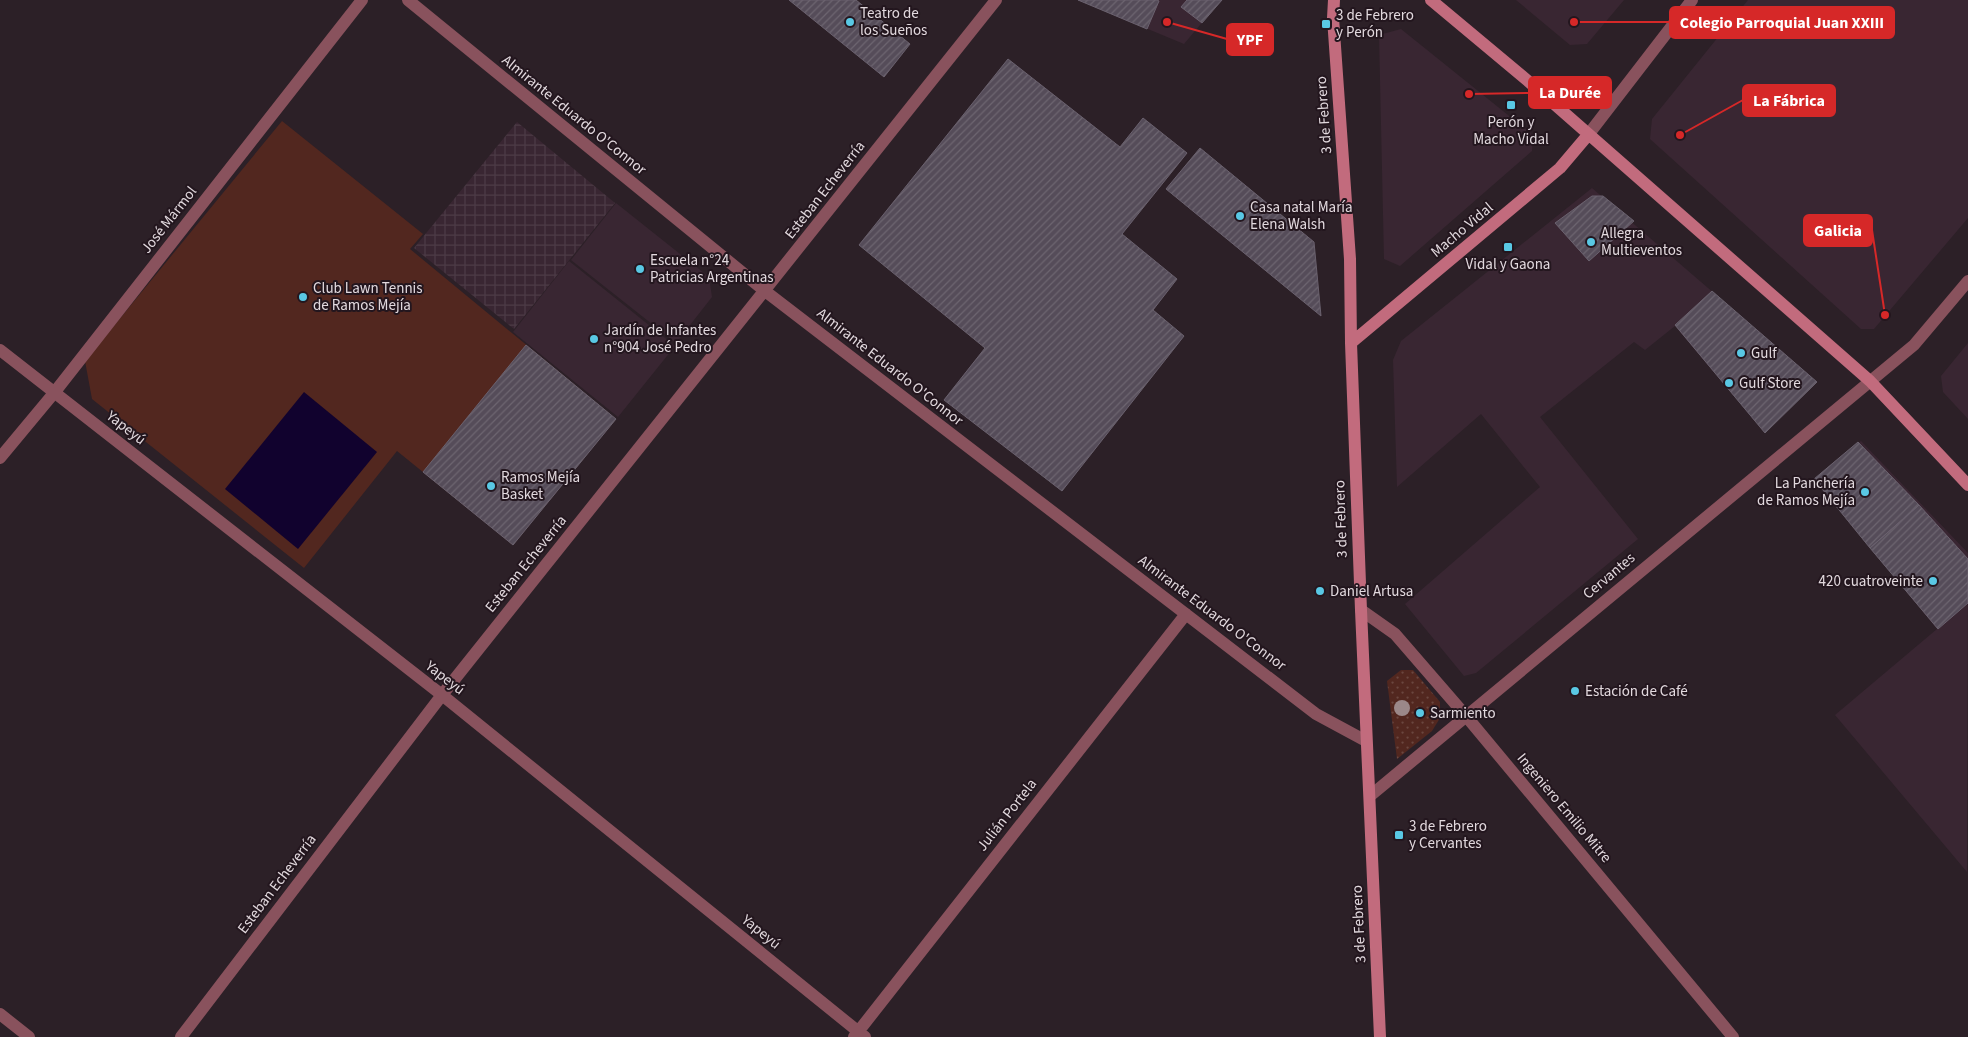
<svg xmlns="http://www.w3.org/2000/svg" width="1968" height="1037" viewBox="0 0 1968 1037" font-family="'Source Sans 3',sans-serif">
<style>
.built{fill:#392632}
.industrial{fill:url(#industrial-grid)}
.grass{fill:#52271f}
.park{fill:url(#park-dots)}
.water{fill:#11022e}
.building{fill:url(#building-hatch);stroke:#6a616e}
.lines{fill:none;stroke-linecap:round;stroke-linejoin:round}
.minor{stroke:#89525d;stroke-width:12}
.tertiary{stroke:#89525d;stroke-width:12}
.secondary{stroke:#c26b7d;stroke-width:12}
.tree{fill:#9b8889}
.poi-dot{fill:#59c8e4;stroke:#23161e;stroke-width:2}
.labels{text-anchor:middle;dominant-baseline:central;stroke-width:4;stroke-linejoin:round;paint-order:stroke}
.poi-label{font-size:15px;fill:#e2d9de;stroke:#23161e;text-anchor:start}
.street-label{font-size:15px;fill:#e2d9de;stroke:#23161e}
.leader{fill:none;stroke:#d62828;stroke-width:2}
.callout-dot{fill:#d62828;stroke:#23161e;stroke-width:2}
.callout{fill:#d62828;stroke:#d62828;stroke-width:2}
.callout-label{font-size:16px;text-anchor:middle;font-weight:bold;fill:#fff}
</style>
<defs>
<pattern id="industrial-grid" width="8" height="8" patternUnits="userSpaceOnUse" patternTransform="scale(1.25)"><rect width="8" height="8" fill="#392632"/><path d="M0 4h8M4 0v8" fill="none" stroke="#4c3b46"/></pattern>
<pattern id="park-dots" width="8" height="8" patternUnits="userSpaceOnUse" patternTransform="scale(1.25)"><rect width="8" height="8" fill="#52271f"/><path d="M2 2h.1M6 6h.1" fill="none" stroke="#6b463f" stroke-width="1.8" stroke-linecap="round"/></pattern>
<pattern id="building-hatch" width="6" height="6" patternUnits="userSpaceOnUse" patternTransform="scale(1.25)"><rect width="6" height="6" fill="#554c59"/><path d="M-1 1l2-2M0 6l6-6M5 7l2-2" fill="none" stroke="#6d6570"/></pattern>
</defs>
<rect width="100%" height="100%" fill="#2c2027"/>
<path class="built" d="M1078 0H1221L1184 44Z
M1516 0H1624L1587 44 1570 45Z
M1748 0H1968V218L1874 329H1861L1650 139 1652 119Z
M1401 29 1533 135 1532 151 1400 266 1384 259 1379 35Z
M1592 188 1817 382 1765 433 1675 326 1645 350 1634 342 1540 417 1638 539 1476 673 1464 676 1405 604 1540 487 1481 414 1397 487 1393 360 1401 341Z
M616 203 709 277 712 297 676 343 571 260Z
M569 261 675 346 618 417 513 332Z
M1968 343V419L1943 392 1941 376Z
M1861 441 1968 553 1967 872 1835 715 1937 629 1814 479Z"/>
<path class="industrial" d="M517 122 615 203 514 329 414 248Z"/>
<path class="grass" d="M282 121 423 234 410 249 616 419 513 545 397 451 304 568 92 399 85 361Z"/>
<path class="park" d="M1401 670H1413L1440 702V718L1432 731 1397 759 1387 681Z"/>
<path class="water" d="M304 392 377 452 298 549 225 489Z"/>
<path class="building" d="M789 0H856L910 44 884 77Z
M1078 0H1157L1159 1 1147 29Z
M1187 0H1222L1202 23 1181 7Z
M1008 59 1120 147 1143 118 1187 153 1122 234 1177 279 1153 310 1184 336 1062 491 944 400 985 348 859 245Z
M1200 148 1314 242 1321 316 1166 189Z
M1592 196H1603L1634 221 1589 261 1555 223Z
M1712 291 1817 382 1765 433 1675 325Z
M526 345 616 419 513 545 423 472Z
M1858 442 1919 505 1870 548 1814 479Z
M1919 505 1968 559V603L1938 629 1870 548Z"/>
<g class="lines">
<path class="minor" d="M408 0 765 291 1316 714 1366 741
M0 350 442 695 865 1037
M0 458 54 393 362 0
M1361 610 1395 634 1466 716 1733 1037
M1370 796 1914 345 1968 281
M0 1014 29 1037
M181 1037 442 695 996 0
M854 1037 1186 614"/>
<path class="tertiary" d="M1588 135 1692 0"/>
<path class="secondary" d="M1334 0 1333 18 1350 259 1351 343 1361 610 1380 1037
M1431 0 1528 81 1870 381 1968 485
M1351 343 1560 168 1588 135"/>
</g>
<circle class="tree" cx="1402" cy="708" r="8"/>
<g class="poi-dot">
<circle cx="850" cy="22" r="5"/>
<rect x="1321" y="19" width="10" height="10" rx="2.5"/>
<rect x="1506" y="100" width="10" height="10" rx="2.5"/>
<circle cx="1240" cy="216" r="5"/>
<circle cx="1591" cy="242" r="5"/>
<rect x="1503" y="242" width="10" height="10" rx="2.5"/>
<circle cx="640" cy="269" r="5"/>
<circle cx="303" cy="297" r="5"/>
<circle cx="594" cy="339" r="5"/>
<circle cx="1741" cy="353" r="5"/>
<circle cx="1729" cy="383" r="5"/>
<circle cx="491" cy="486" r="5"/>
<circle cx="1865" cy="492" r="5"/>
<circle cx="1933" cy="581" r="5"/>
<circle cx="1320" cy="591" r="5"/>
<circle cx="1575" cy="691" r="5"/>
<circle cx="1420" cy="713" r="5"/>
<rect x="1394" y="830" width="10" height="10" rx="2.5"/>
</g>
<g class="labels">
<g class="poi-label">
<text x="860" y="13">Teatro de<tspan x="860" dy="17">los Sueños</tspan></text>
<text x="1336" y="15">3 de Febrero<tspan x="1336" dy="17">y Perón</tspan></text>
<text x="1511" y="122" text-anchor="middle">Perón y<tspan x="1511" dy="17">Macho Vidal</tspan></text>
<text x="1250" y="207">Casa natal María<tspan x="1250" dy="17">Elena Walsh</tspan></text>
<text x="1601" y="233">Allegra<tspan x="1601" dy="17">Multieventos</tspan></text>
<text x="650" y="260">Escuela n°24<tspan x="650" dy="17">Patricias Argentinas</tspan></text>
<text x="1508" y="264" text-anchor="middle">Vidal y Gaona</text>
<text x="313" y="288">Club Lawn Tennis<tspan x="313" dy="17">de Ramos Mejía</tspan></text>
<text x="604" y="330">Jardín de Infantes<tspan x="604" dy="17">n°904 José Pedro</tspan></text>
<text x="1751" y="353">Gulf</text>
<text x="1739" y="383">Gulf Store</text>
<text x="501" y="477">Ramos Mejía<tspan x="501" dy="17">Basket</tspan></text>
<text x="1855" y="483" text-anchor="end">La Panchería<tspan x="1855" dy="17">de Ramos Mejía</tspan></text>
<text x="1923" y="581" text-anchor="end">420 cuatroveinte</text>
<text x="1330" y="591">Daniel Artusa</text>
<text x="1585" y="691">Estación de Café</text>
<text x="1430" y="713">Sarmiento</text>
<text x="1409" y="826">3 de Febrero<tspan x="1409" dy="17">y Cervantes</tspan></text>
</g>
<g class="street-label">
<text transform="translate(574 115) rotate(39)">Almirante Eduardo O'Connor</text>
<text transform="translate(1324 115) rotate(-94)">3 de Febrero</text>
<text transform="translate(825 190) rotate(-52)">Esteban Echeverría</text>
<text transform="translate(169 220) rotate(-52)">José Mármol</text>
<text transform="translate(1462 230) rotate(-40)">Macho Vidal</text>
<text transform="translate(890 367) rotate(38)">Almirante Eduardo O'Connor</text>
<text transform="translate(126 428) rotate(38)">Yapeyú</text>
<text transform="translate(1341 519) rotate(-92)">3 de Febrero</text>
<text transform="translate(526 564) rotate(-51)">Esteban Echeverría</text>
<text transform="translate(1609 576) rotate(-40)">Cervantes</text>
<text transform="translate(1212 613) rotate(37)">Almirante Eduardo O'Connor</text>
<text transform="translate(445 678) rotate(38)">Yapeyú</text>
<text transform="translate(1564 808) rotate(50)">Ingeniero Emilio Mitre</text>
<text transform="translate(1007 815) rotate(-52)">Julián Portela</text>
<text transform="translate(277 884) rotate(-53)">Esteban Echeverría</text>
<text transform="translate(1359 924) rotate(-93)">3 de Febrero</text>
<text transform="translate(761 932) rotate(39)">Yapeyú</text>
</g>
</g>
<path class="leader" d="M1574 22L1670 22M1167 22L1227 39M1469 94L1529 93M1680 135L1743 100M1885 315L1872 230"/>
<g class="callout-dot">
<circle cx="1574" cy="22" r="5"/>
<circle cx="1167" cy="22" r="5"/>
<circle cx="1469" cy="94" r="5"/>
<circle cx="1680" cy="135" r="5"/>
<circle cx="1885" cy="315" r="5"/>
</g>
<g class="callout">
<rect x="1670" y="7" width="224" height="31" rx="5"/>
<rect x="1227" y="24" width="46" height="31" rx="5"/>
<rect x="1529" y="77" width="82" height="31" rx="5"/>
<rect x="1743" y="85" width="92" height="31" rx="5"/>
<rect x="1804" y="215" width="68" height="31" rx="5"/>
</g>
<g class="callout-label">
<text x="1782" y="28">Colegio Parroquial Juan XXIII</text>
<text x="1250" y="45">YPF</text>
<text x="1570" y="98">La Durée</text>
<text x="1789" y="106">La Fábrica</text>
<text x="1838" y="236">Galicia</text>
</g>
</svg>
